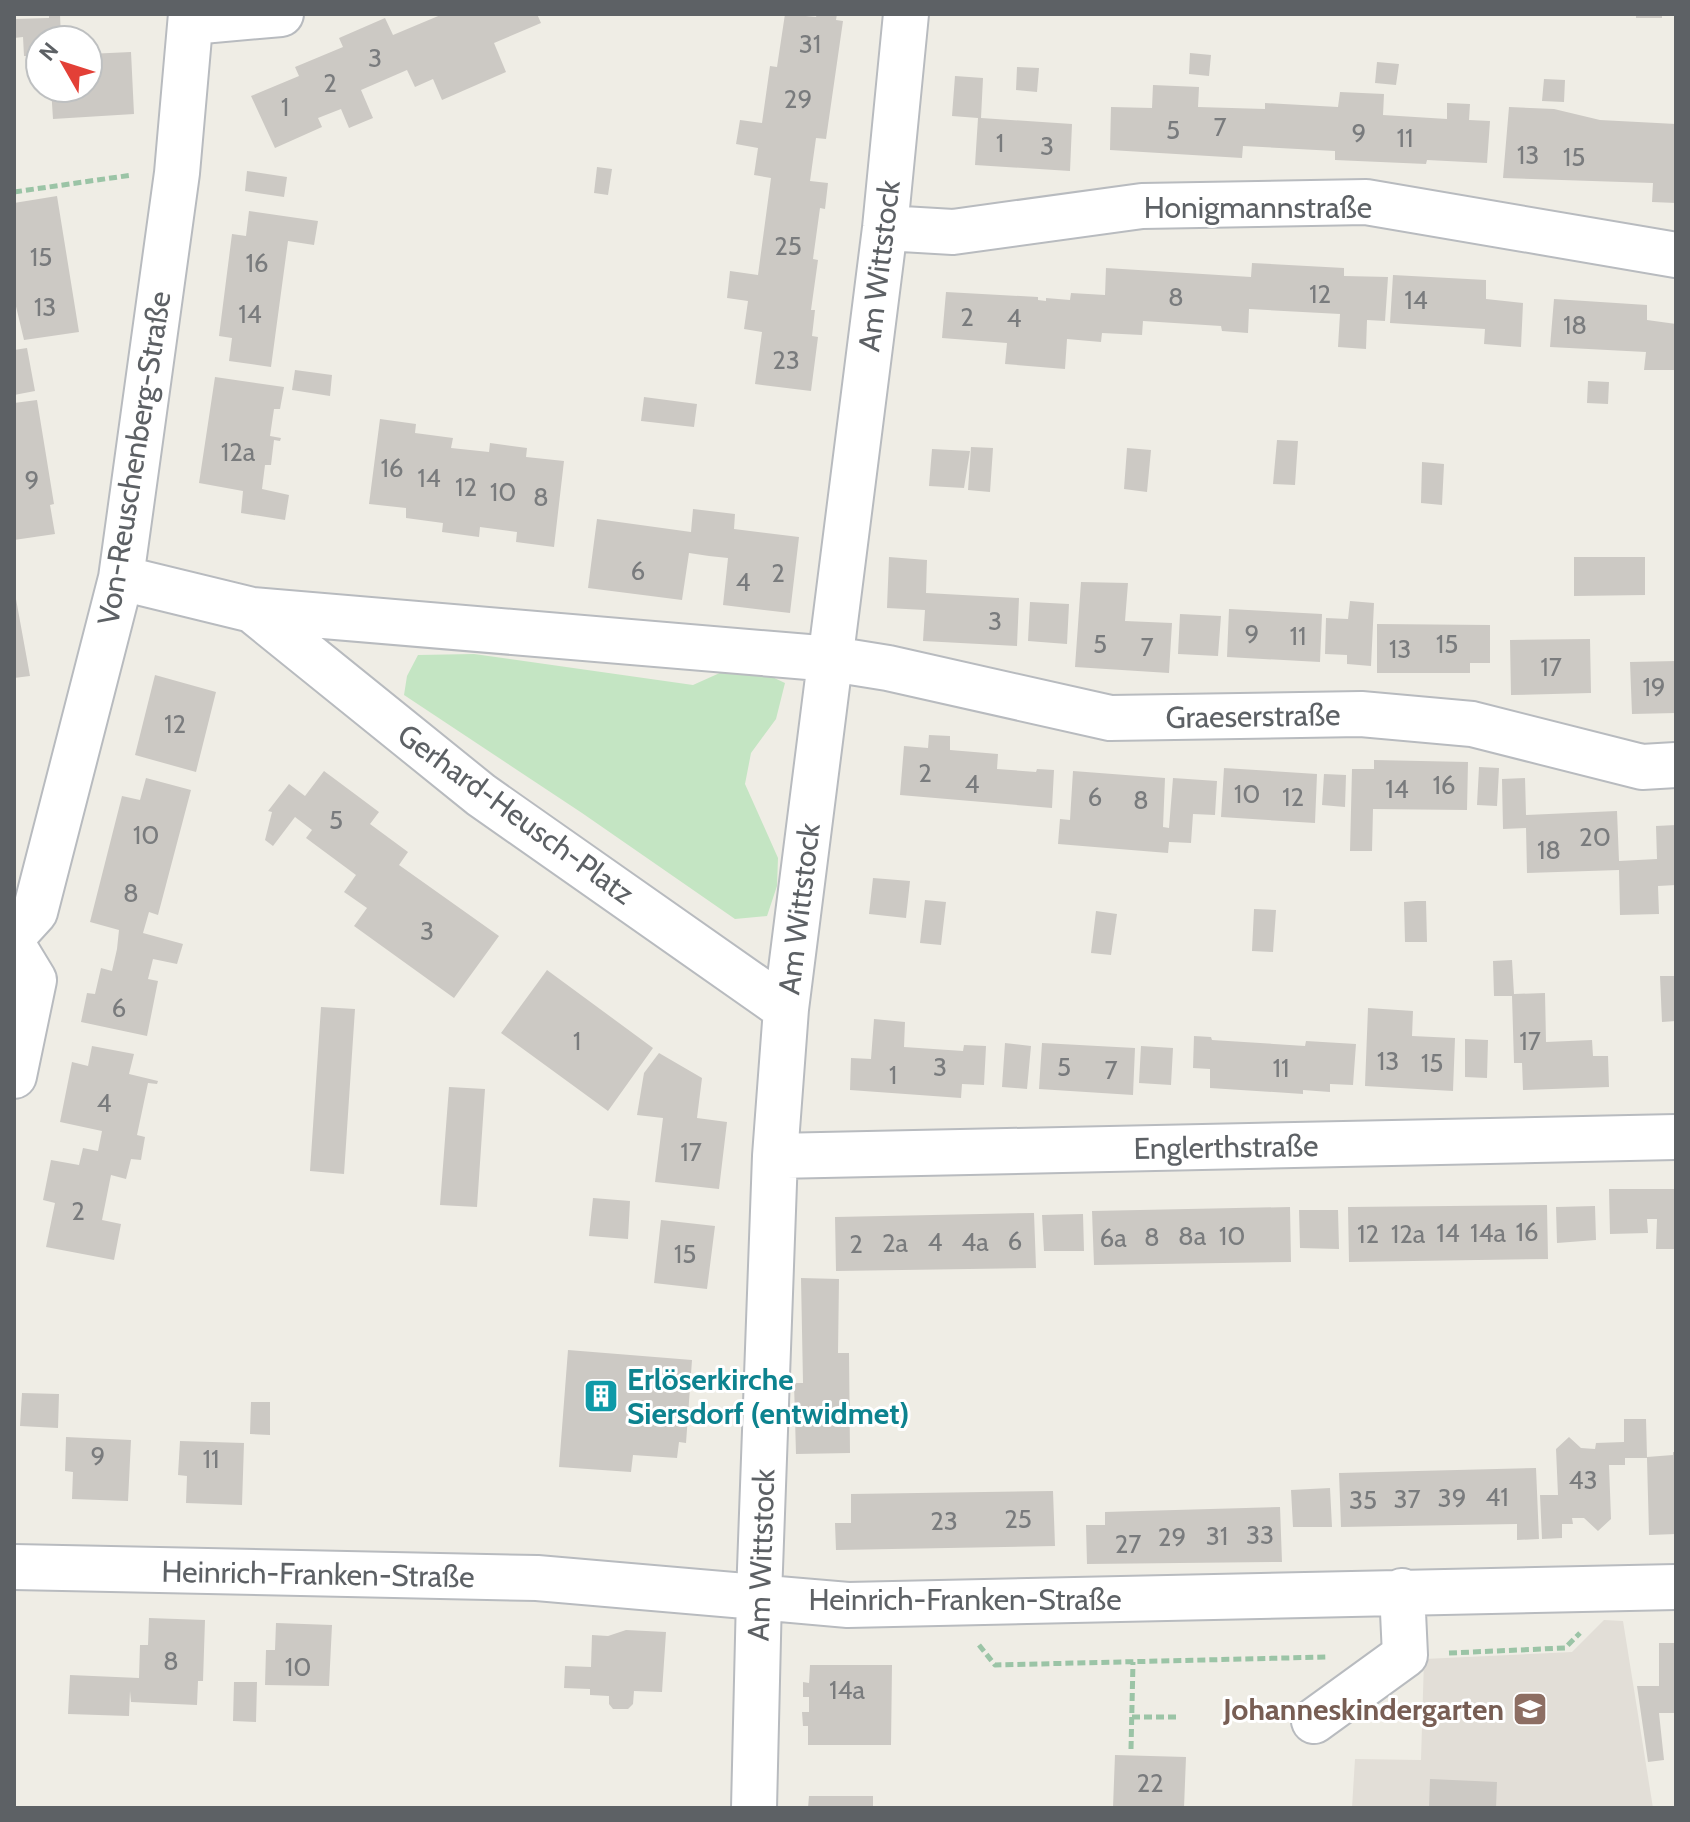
<svg xmlns="http://www.w3.org/2000/svg" width="1690" height="1822" viewBox="0 0 1690 1822" font-family="Cabin,sans-serif">
<style>
.education{fill:#e2ded7}
.green{fill:#c4e5c3}
.building{fill:#ccc9c4}
.lines{fill:none;stroke-linecap:round;stroke-linejoin:round}
.minor-casing{stroke:#b8bbbf;stroke-width:48}
.path{stroke:#9bc4a6;stroke-width:5;stroke-dasharray:8 4;stroke-linecap:butt}
.minor{stroke:#fff;stroke-width:44}
.labels{text-anchor:middle;dominant-baseline:central;stroke-width:6;stroke-linejoin:round;paint-order:stroke}
.number-label{font-size:26px;fill:#797b7d}
.street-label{font-size:30px;fill:#5d6165;stroke:#fff}
.culture-label{font-size:30px;font-weight:bold;fill:#0d838f;stroke:#fff;text-anchor:start}
.education-label{font-size:30px;font-weight:bold;fill:#785e54;stroke:#fff;text-anchor:end}
</style>
<rect width="100%" height="100%" fill="#efede5"/>
<path class="education" d="M1604 1620 1623 1621 1653 1808H1352L1355 1759 1421 1760 1424 1659 1572 1652Z"/>
<path class="green" d="M474 654 693 685 742 663 785 683 776 719 751 753 745 784 778 858 777 886 767 916 735 919 582 813 404 695 407 676 418 655Z"/>
<path class="building" d="M49 14H60L61 40H40V56H24L23 37 14 38V19L49 18Z
M443 14H537L541 23 494 43 506 72 442 100 433 79 415 87 407 70 361 90 373 118 349 128 341 109 318 118 322 127 275 148 251 96 299 76 295 67 343 47 339 38 385 18 393 35Z
M785 14 816 17 817 14H837L836 20 843 21 826 139 816 138 810 181 828 183 825 209 820 208 813 259 818 260 811 310H815L812 336 818 337 811 391 755 384 762 332 744 329 748 301 727 298 730 271 758 275 771 178 754 175 758 148 736 144 740 120 762 123 770 66 777 67Z
M1636 14H1662V18H1636Z
M131 52 134 114 53 119 51 88H88V54Z
M1190 53 1211 55 1209 76 1189 74Z
M1377 62 1399 64 1396 85 1375 83Z
M1017 67 1039 68 1037 92 1016 90Z
M955 76 983 78 981 118 1072 124 1070 171 975 165 978 118 952 116Z
M1544 79 1565 80 1564 102 1542 101Z
M1153 85 1199 87 1198 107 1265 109V103L1338 107 1340 92 1384 94 1383 115 1447 119V103L1470 104 1469 120 1490 121 1487 163 1427 160 1426 164 1335 160V151L1243 146 1242 158 1110 150 1111 107 1152 108Z
M1509 107 1554 109 1600 120 1676 124V203L1652 202 1653 183 1503 178Z
M597 167 612 169 608 195 594 193Z
M247 171 287 177 284 197 245 191Z
M57 196 79 332 24 340 14 298V203Z
M249 211 318 221 314 245 288 241 271 367 229 361 232 338 219 336 232 234 246 236Z
M1252 263 1344 268V276L1388 277 1385 321 1367 320 1366 349 1338 347 1340 314 1249 309 1248 333 1222 331 1221 326 1143 321 1142 335 1102 333 1101 342 1067 339 1065 369 1005 364 1007 343 942 338 946 292 1038 297V300L1046 301V298L1070 300 1071 293 1105 295 1106 268 1251 277Z
M1393 275 1486 280V299L1523 303 1521 347 1484 344 1485 329 1390 323Z
M1554 299 1647 305V320L1676 324V370H1644L1646 352 1550 347Z
M27 348 35 391 14 395V350Z
M295 370 332 375 330 396 292 390Z
M215 377 284 387 280 409H274L270 436 281 438 280 441 274 440 271 465H265L262 489 289 495 285 520 241 513 243 491 199 483Z
M1588 381 1609 382 1608 404 1587 403Z
M644 397 697 404 694 427 641 421Z
M37 400 54 504 50 505 55 534 14 540V403Z
M380 419 416 424 415 433 453 438 451 448 489 452 490 443 527 448 526 457 564 461 554 547 516 542 517 532 480 527 479 537 442 532 443 523 406 518V508L369 504Z
M1277 440 1298 441 1295 485 1273 484Z
M971 447 993 448 990 492 968 490Z
M1127 448 1151 450 1147 492 1124 489Z
M932 449 970 451 964 488 929 486Z
M1422 462 1444 464 1442 505 1421 503Z
M693 509 735 514 734 529 799 537 790 613 723 605 728 558 709 556 689 553 682 600 588 588 597 519 691 532Z
M889 557 927 560 926 593 1019 598 1017 646 923 641 925 610 887 608Z
M1574 557H1645V595L1574 596Z
M1081 582 1128 583 1125 621 1172 623 1169 673 1075 667Z
M14 588 30 676 14 678Z
M1350 601 1374 603 1371 666 1347 664V655L1325 654 1326 618 1348 619Z
M1030 602 1069 604 1067 644 1028 641Z
M1229 609 1322 614 1320 662 1227 657Z
M1180 614 1221 616 1218 656 1178 654Z
M1377 624 1490 625V663H1470V673H1377Z
M1590 639 1591 693 1511 695 1510 640Z
M1676 661V713L1632 714 1630 662Z
M155 675 216 692 196 772 135 755Z
M929 735 950 736V750L998 754 997 769 1036 772 1037 769 1054 770 1052 808 900 795 904 746 928 748Z
M1374 760 1468 762 1467 810 1373 809 1372 851H1350L1352 769H1374Z
M1479 767 1499 768 1497 806 1477 805Z
M1224 768 1317 774 1315 823 1221 817Z
M324 771 379 812 370 824 408 852 399 865 499 936 454 998 354 926 367 908 344 892 356 875 306 838 312 830 295 817 273 846 265 840 272 812 268 811 289 784 305 796Z
M1073 771 1165 778 1163 827 1169 828 1173 778 1217 781 1215 815 1193 814 1191 843 1169 842 1168 853 1058 844 1060 819 1070 820Z
M1324 774 1346 775 1345 807 1322 805Z
M146 778 191 790 158 915 149 912 143 933 183 944 177 964 153 959 148 979 158 981 147 1036 81 1022 87 993 95 994 101 968 112 971 117 949 119 930 90 922 122 796 140 800Z
M1525 778 1526 815 1617 811 1619 861 1657 859 1656 826 1676 825V885L1658 886 1659 914 1620 915 1619 870 1527 873 1526 828 1503 829 1502 779Z
M873 878 910 881 906 918 869 914Z
M925 900 946 902 941 945 920 943Z
M1416 901H1426L1427 942H1405L1404 902Z
M1254 909 1276 910 1273 952 1252 951Z
M1096 911 1117 914 1111 955 1091 953Z
M1512 960 1514 994 1545 993 1546 1042 1592 1040 1593 1056H1608L1609 1087 1523 1090 1522 1063H1514L1512 996H1494L1493 961Z
M547 970 653 1048 608 1111 501 1033Z
M1660 976H1676V1021L1662 1022Z
M321 1007 355 1009 344 1174 310 1171Z
M1368 1008 1413 1011 1412 1036 1455 1038 1453 1091 1365 1086Z
M874 1019 905 1022 904 1047 963 1051 964 1045 986 1046 984 1085 962 1084 961 1098 850 1090 851 1058 871 1059Z
M1194 1036 1211 1037 1212 1040 1305 1046 1306 1041 1356 1044 1353 1085 1330 1084V1092L1303 1090V1094L1210 1088V1069L1193 1068Z
M1465 1039 1488 1040 1487 1078 1465 1077Z
M1005 1043 1031 1046 1027 1089 1002 1087Z
M1042 1043 1135 1048 1133 1095 1039 1089Z
M92 1046 134 1054 129 1074 158 1081 157 1084 148 1083 137 1135 145 1137 141 1160 131 1159 126 1179 111 1175 102 1220 121 1224 114 1260 46 1247 55 1203 43 1200 51 1160 79 1165 83 1148 98 1151 102 1131 60 1122 72 1062 88 1066Z
M1141 1046 1173 1048 1171 1085 1139 1083Z
M659 1053 702 1078 697 1118 727 1122 719 1189 655 1182 663 1118 637 1115 644 1073Z
M449 1087 485 1089 477 1207 440 1205Z
M1609 1189H1676V1249H1656L1657 1219H1647L1648 1233 1610 1234Z
M593 1198 630 1201 628 1239 589 1236Z
M1547 1205 1548 1259 1349 1262 1348 1207Z
M1595 1206 1596 1240 1557 1243 1556 1207Z
M1290 1207 1291 1262 1094 1265 1092 1211Z
M1299 1210H1338L1339 1249 1300 1248Z
M1034 1213 1036 1268 836 1271 835 1217Z
M1083 1214 1084 1251H1044L1042 1215Z
M661 1220 715 1226 707 1289 654 1283Z
M801 1278 839 1279 838 1353H849L850 1453 796 1454 794 1383H803Z
M568 1350 692 1360 686 1443 679 1442 677 1458 633 1455 631 1472 559 1467Z
M22 1393 59 1394 58 1428 20 1426Z
M251 1402H270V1435L250 1434Z
M1624 1419H1646L1647 1457 1673 1455V1452H1676V1534L1649 1535 1647 1458H1625V1465H1609L1611 1519 1598 1531 1584 1518H1572L1573 1524H1562V1538L1542 1539 1540 1495H1558L1556 1449 1569 1437 1581 1448 1595 1449 1596 1443 1624 1442Z
M66 1437 131 1440 128 1501 72 1499 73 1472 65 1471Z
M180 1441 244 1443 242 1505 186 1503 187 1476 178 1475Z
M1536 1468 1539 1539 1517 1540V1524L1341 1527 1339 1473Z
M1330 1488 1332 1527H1293L1291 1490Z
M1053 1491 1055 1546 836 1550 835 1523H851V1494Z
M1280 1507 1282 1562 1087 1564 1086 1525H1105V1512Z
M149 1618 205 1620 203 1681H198L197 1705 131 1702 130 1691 129 1716 68 1714 70 1675 139 1678 140 1645H148Z
M276 1623 332 1625 329 1686 265 1685 266 1650H275Z
M626 1630 666 1632 662 1692 634 1691 633 1704 628 1709H613L609 1704V1696L590 1695V1689L564 1688 565 1666 591 1667 592 1635 608 1636Z
M1659 1643H1676V1713H1659L1664 1760 1648 1762 1637 1686H1659Z
M810 1665H892L891 1745H808V1726H803L802 1712H809V1697H803V1682L809 1683Z
M234 1682H257L256 1722 233 1721Z
M1115 1755 1186 1757 1184 1808H1113Z
M1430 1779 1497 1782 1496 1808H1429Z
M809 1796H873V1808H808Z"/>
<g class="lines">
<g class="minor-casing">
<path id="minor" d="M191 22 281 14
M885 228 953 232 1142 206 1366 202 1676 255
M121 578 252 610 832 659 888 668 1110 718 1361 714 1472 724 1642 767 1676 765
M252 610 481 795 786 1009
M14 935 35 912 121 578 177 173 191 14
M14 947 34 980 14 1076
M775 1156 1676 1137
M14 1567 537 1578 848 1605 1676 1587
M1314 1721 1405 1655 1402 1591
M754 1808 759 1596 775 1156 786 1009 885 228 906 14"/>
</g>
<path class="path" d="M14 192 132 175
M979 1645 995 1665 1327 1657
M1449 1653 1565 1648 1580 1633
M1132 1717H1176
M1131 1749 1133 1662"/>
<use href="#minor" class="minor"/>
</g>
<defs>
<g id="building-square" transform="scale(1.8)"><rect x="-9" y="-9" width="18" height="18" rx="4" fill="#0f9aa8" stroke="#fff"/><path d="M-4-6H4V6H1V3H-1V6H-4ZM-2.5-4.3h1.7v1.8h-1.7ZM.8-4.3h1.7v1.8H.8ZM-2.5-1h1.7V.8h-1.7ZM.8-1h1.7V.8H.8Z" fill="#fff"/></g>
<g id="school-square" transform="scale(1.8)"><rect x="-9" y="-9" width="18" height="18" rx="4" fill="#8d6e63" stroke="#fff"/><path d="M0-5L7-2L0 1L-7-2ZM-4 1L0 2.5L4 1V4Q0 6-4 4Z" fill="#fff"/></g>
</defs>
<g fill-rule="evenodd">
<use href="#building-square" x="601" y="1396"/>
<use href="#school-square" x="1530" y="1709"/>
</g>
<g class="labels">
<g class="number-label">
<text x="810" y="44">31</text>
<text x="375" y="58">3</text>
<text x="330" y="83">2</text>
<text x="798" y="99">29</text>
<text x="285" y="107">1</text>
<text x="1220" y="127">7</text>
<text x="1173" y="130">5</text>
<text x="1359" y="133">9</text>
<text x="1405" y="138">11</text>
<text x="1000" y="143">1</text>
<text x="1047" y="146">3</text>
<text x="1528" y="155">13</text>
<text x="1574" y="157">15</text>
<text x="788" y="246">25</text>
<text x="41" y="257">15</text>
<text x="257" y="263">16</text>
<text x="1320" y="294">12</text>
<text x="1176" y="297">8</text>
<text x="1416" y="300">14</text>
<text x="45" y="307">13</text>
<text x="250" y="314">14</text>
<text x="967" y="317">2</text>
<text x="1014" y="318">4</text>
<text x="1575" y="325">18</text>
<text x="786" y="360">23</text>
<text x="238" y="452">12a</text>
<text x="392" y="468">16</text>
<text x="429" y="478">14</text>
<text x="32" y="480">9</text>
<text x="466" y="487">12</text>
<text x="503" y="492">10</text>
<text x="541" y="497">8</text>
<text x="638" y="571">6</text>
<text x="778" y="573">2</text>
<text x="743" y="582">4</text>
<text x="995" y="621">3</text>
<text x="1252" y="634">9</text>
<text x="1298" y="636">11</text>
<text x="1100" y="644">5</text>
<text x="1447" y="644">15</text>
<text x="1147" y="647">7</text>
<text x="1400" y="649">13</text>
<text x="1551" y="667">17</text>
<text x="1654" y="687">19</text>
<text x="175" y="724">12</text>
<text x="925" y="773">2</text>
<text x="972" y="784">4</text>
<text x="1444" y="785">16</text>
<text x="1397" y="789">14</text>
<text x="1247" y="794">10</text>
<text x="1095" y="797">6</text>
<text x="1293" y="797">12</text>
<text x="1141" y="800">8</text>
<text x="336" y="820">5</text>
<text x="146" y="835">10</text>
<text x="1595" y="837">20</text>
<text x="1549" y="850">18</text>
<text x="131" y="893">8</text>
<text x="427" y="931">3</text>
<text x="119" y="1008">6</text>
<text x="577" y="1041">1</text>
<text x="1530" y="1041">17</text>
<text x="1388" y="1061">13</text>
<text x="1432" y="1063">15</text>
<text x="940" y="1067">3</text>
<text x="1064" y="1067">5</text>
<text x="1281" y="1068">11</text>
<text x="1111" y="1070">7</text>
<text x="893" y="1075">1</text>
<text x="104" y="1103">4</text>
<text x="691" y="1152">17</text>
<text x="78" y="1211">2</text>
<text x="1527" y="1232">16</text>
<text x="1448" y="1233">14</text>
<text x="1488" y="1233">14a</text>
<text x="1368" y="1234">12</text>
<text x="1408" y="1234">12a</text>
<text x="1192" y="1236">8a</text>
<text x="1232" y="1236">10</text>
<text x="1152" y="1237">8</text>
<text x="1113" y="1238">6a</text>
<text x="1015" y="1241">6</text>
<text x="935" y="1242">4</text>
<text x="975" y="1242">4a</text>
<text x="895" y="1243">2a</text>
<text x="856" y="1244">2</text>
<text x="685" y="1254">15</text>
<text x="98" y="1456">9</text>
<text x="211" y="1459">11</text>
<text x="1583" y="1480">43</text>
<text x="1497" y="1497">41</text>
<text x="1452" y="1498">39</text>
<text x="1407" y="1499">37</text>
<text x="1363" y="1500">35</text>
<text x="1018" y="1519">25</text>
<text x="944" y="1521">23</text>
<text x="1260" y="1535">33</text>
<text x="1217" y="1536">31</text>
<text x="1172" y="1537">29</text>
<text x="1128" y="1544">27</text>
<text x="171" y="1661">8</text>
<text x="298" y="1667">10</text>
<text x="847" y="1690">14a</text>
<text x="1150" y="1783">22</text>
</g>
<g class="street-label">
<text x="1258" y="207">Honigmannstraße</text>
<text transform="translate(879 266) rotate(-83)">Am Wittstock</text>
<text transform="translate(134 458) rotate(-81)">Von-Reuschenberg-Straße</text>
<text transform="translate(1253 716) rotate(-1)">Graeserstraße</text>
<text transform="translate(516 814) rotate(36)">Gerhard-Heusch-Platz</text>
<text transform="translate(799 909) rotate(-83)">Am Wittstock</text>
<text transform="translate(1226 1147) rotate(-1)">Englerthstraße</text>
<text transform="translate(761 1555) rotate(-88)">Am Wittstock</text>
<text transform="translate(318 1574) rotate(1)">Heinrich-Franken-Straße</text>
<text x="965" y="1599">Heinrich-Franken-Straße</text>
</g>
<g class="culture-label">
<text x="627" y="1379">Erlöserkirche<tspan x="627" dy="34">Siersdorf (entwidmet)</tspan></text>
</g>
<g class="education-label">
<text x="1504" y="1709">Johanneskindergarten</text>
</g>
</g>
<rect width="1690" height="1822" fill="none" stroke="#5d6165" stroke-width="32"/>
<g transform="translate(64 64) rotate(309)"><circle r="38" fill="#ffffff" stroke="#bec0c1" stroke-width="2"/>
<path d="M0-6L14 30L0 20L-14 30Z" fill="#e34037"/>
<text y="-12" font-size="22" font-weight="bold" text-anchor="middle" fill="#5d6165">N</text>
</g>
</svg>
